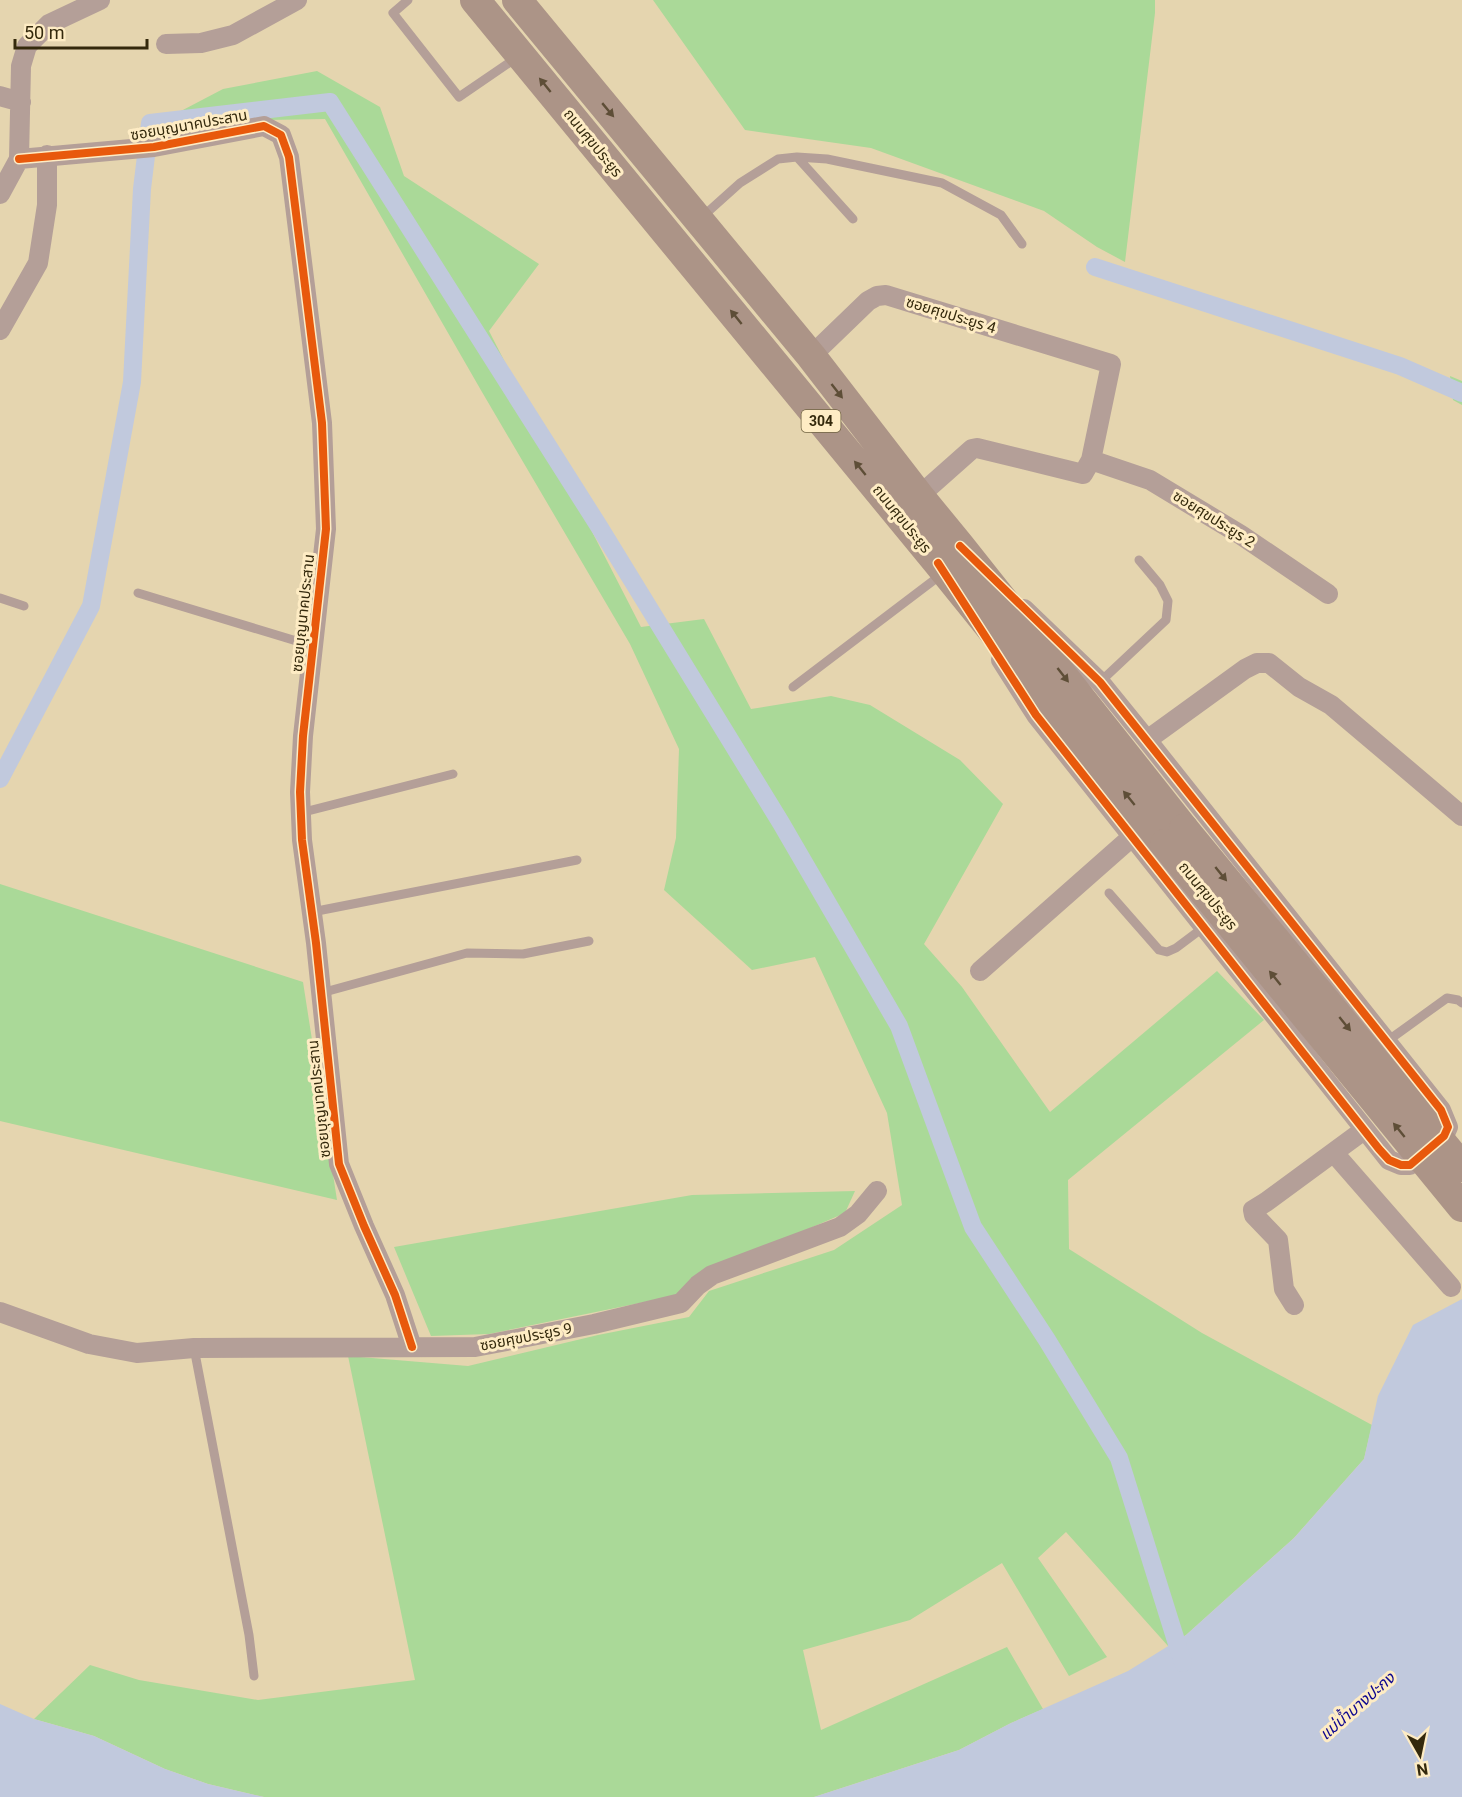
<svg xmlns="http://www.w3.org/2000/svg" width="1462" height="1797" viewBox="0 0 1462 1797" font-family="Roboto,'Noto Sans Thai',sans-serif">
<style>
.green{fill:#aad998}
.water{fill:#c1c9dd}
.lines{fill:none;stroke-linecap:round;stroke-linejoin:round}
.canal{stroke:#c1c9dd;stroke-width:18}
.service{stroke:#b49f98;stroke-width:9}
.minor{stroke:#b49f98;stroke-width:20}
.primary{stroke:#ac9487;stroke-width:30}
.primary-bridge{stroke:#ac9487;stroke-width:30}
.cycleway-casing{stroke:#feecc4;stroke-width:11}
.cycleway{stroke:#e8590c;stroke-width:8}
.oneway{fill:#5e4e37}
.labels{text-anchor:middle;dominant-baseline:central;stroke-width:6;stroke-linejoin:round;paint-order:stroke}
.shield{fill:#feecc4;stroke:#716443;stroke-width:1.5}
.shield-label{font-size:14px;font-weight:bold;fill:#34290c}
.street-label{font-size:15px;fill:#34290c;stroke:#feecc4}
.water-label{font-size:16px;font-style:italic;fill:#0c058f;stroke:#feecc4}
</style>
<rect width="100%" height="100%" fill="#e5d5af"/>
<path class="green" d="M653 0H1155V13L1125 262 1097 247 1044 211 871 148 745 130Z
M317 71 380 107 404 176 539 264 489 331 641 627 704 619 751 709 831 696 870 705 960 760 1003 804 924 944 962 987 1050 1112 1217 971 1264 1020 1068 1180 1069 1249 1202 1333 1372 1425 1364 1459 1294 1538 1186 1635 1168 1646 1066 1532 1038 1558 1107 1657 1069 1676 1002 1563 910 1620 803 1650 821 1730 1007 1647 1043 1709 1011 1723 959 1750 814 1797H264L208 1784 165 1769 94 1736 34 1719 90 1665 139 1680 258 1700 415 1680 348 1356 468 1366 598 1335 689 1317 709 1291 834 1250 902 1205 887 1113 815 957 752 970 664 890 676 838 679 749 630 644 482 392 325 119 160 122 223 89Z
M1450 376 1462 381V405L1453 400Z
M0 884 303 982 337 1200 0 1121Z
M855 1191 845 1213 771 1245 674 1296 489 1334 431 1336 394 1247 692 1195Z"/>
<path class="water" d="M1462 1299V1797H814L959 1750 1011 1723 1128 1671 1186 1635 1294 1538 1364 1459 1378 1396 1413 1325Z
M0 1704 34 1719 94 1736 165 1769 208 1784 264 1797H0Z"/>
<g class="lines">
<path class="canal" d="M1095 267 1400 366 1462 393
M0 779 91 606 132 382 142 189 150 123 330 102 600 528 781 823 899 1026 973 1227 1047 1340 1119 1458 1183 1663"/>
<path class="service" d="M408 0 393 13 459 97 516 58
M797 157 827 159 942 183 1001 215 1022 244
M701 218 740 183 778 159 797 157 853 219
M138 593 313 646
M0 598 24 606
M1100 682 1166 620 1168 601 1160 585 1139 560
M793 687 942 574
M300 813 453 774
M1109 893 1159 950 1167 952 1176 948 1204 927
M312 912 577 860
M321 993 467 953 523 954 589 941
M1386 1042 1447 998 1458 1000 1462 1003
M194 1348 249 1635 254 1676"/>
<path class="minor" d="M166 44 201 43 233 35 297 0
M0 96 21 102
M19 159 154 147 264 126 281 135 289 157 322 423 326 529 303 736 300 792 302 840 316 943 339 1164 364 1226 395 1295 412 1347
M0 194 19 159 21 66 27 46 49 24 100 0
M0 330 38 263 47 205V155
M811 356 868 301 877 296 886 295 1111 364 1091 460 1083 474 977 448 972 449 919 496
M1091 460 1150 480 1241 535 1328 594
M1001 660 1036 715 1389 1160 1401 1165H1410L1444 1136 1448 1127 1441 1110 1147 740 1100 682 1024 609
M1147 740 1245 669 1257 663H1269L1299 687 1331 705 1462 816
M980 971 1133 836
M1334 1153 1451 1287
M1294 1305 1284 1289 1278 1240 1254 1215 1253 1210 1266 1202 1364 1130
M0 1312 89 1344 137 1353 194 1348 475 1347 594 1324 681 1303 698 1285 712 1275 840 1227 858 1214 877 1191"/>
<path class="primary" d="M475 0 938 563 1165 844
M517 0 811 356 919 496 960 546 1184 829"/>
<path class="primary-bridge" d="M1184 829 1462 1167
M1165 844 1462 1207"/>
<g class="cycleway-casing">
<path id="cycleway" d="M19 159 154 147 264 126 281 135 289 157 322 423 326 529 303 736 300 792 302 840 316 943 339 1164 364 1226 395 1295 412 1347
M938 563 1036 715 1379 1149 1389 1160 1401 1165H1410L1444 1136 1448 1127 1441 1110 1100 682 960 546"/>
</g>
<use href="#cycleway" class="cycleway"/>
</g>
<defs><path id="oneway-solid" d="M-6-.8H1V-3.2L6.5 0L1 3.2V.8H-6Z" transform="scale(1.5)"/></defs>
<g class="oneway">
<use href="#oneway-solid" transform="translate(545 85) rotate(-129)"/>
<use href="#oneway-solid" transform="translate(608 110) rotate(50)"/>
<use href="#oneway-solid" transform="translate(736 317) rotate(-129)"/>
<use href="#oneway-solid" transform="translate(837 391) rotate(52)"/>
<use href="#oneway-solid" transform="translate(860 468) rotate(-129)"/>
<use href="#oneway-solid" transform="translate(1063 675) rotate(52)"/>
<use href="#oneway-solid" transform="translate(1129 798) rotate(-129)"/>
<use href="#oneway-solid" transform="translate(1221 874) rotate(51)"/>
<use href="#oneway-solid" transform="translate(1275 978) rotate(-129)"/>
<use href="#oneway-solid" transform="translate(1345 1024) rotate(51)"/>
<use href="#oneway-solid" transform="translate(1399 1130) rotate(-129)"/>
</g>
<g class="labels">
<rect class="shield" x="801.5" y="410" width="39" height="22" rx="4.5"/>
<g class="shield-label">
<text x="821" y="421">304</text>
</g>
<g class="street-label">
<text transform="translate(189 125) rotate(-10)">ซอยบุญนาคประสาน</text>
<text transform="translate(593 143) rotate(51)">ถนนศุขประยูร</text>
<text transform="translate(951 315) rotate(17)">ซอยศุขประยูร 4</text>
<text transform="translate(902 519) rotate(51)">ถนนศุขประยูร</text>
<text transform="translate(1214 519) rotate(32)">ซอยศุขประยูร 2</text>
<text transform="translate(303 613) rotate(-84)">ซอยบุญนาคประสาน</text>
<text transform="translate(1208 896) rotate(51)">ถนนศุขประยูร</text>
<text transform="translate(319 1099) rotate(-96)">ซอยบุญนาคประสาน</text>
<text transform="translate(526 1337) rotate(-11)">ซอยศุขประยูร 9</text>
</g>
<g class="water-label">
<text transform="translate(1357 1706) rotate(-41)">แม่น้ำบางปะกง</text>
</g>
</g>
<g transform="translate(1420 1755) rotate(171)" stroke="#feecc4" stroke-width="4.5" paint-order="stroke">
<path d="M0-4.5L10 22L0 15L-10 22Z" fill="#34290c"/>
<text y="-9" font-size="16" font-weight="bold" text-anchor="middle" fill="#34290c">N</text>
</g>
<path d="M15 39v9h132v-9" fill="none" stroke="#34290c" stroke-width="3"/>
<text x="24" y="39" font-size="18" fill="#34290c" stroke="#feecc4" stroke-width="4.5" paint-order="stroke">50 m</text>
</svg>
